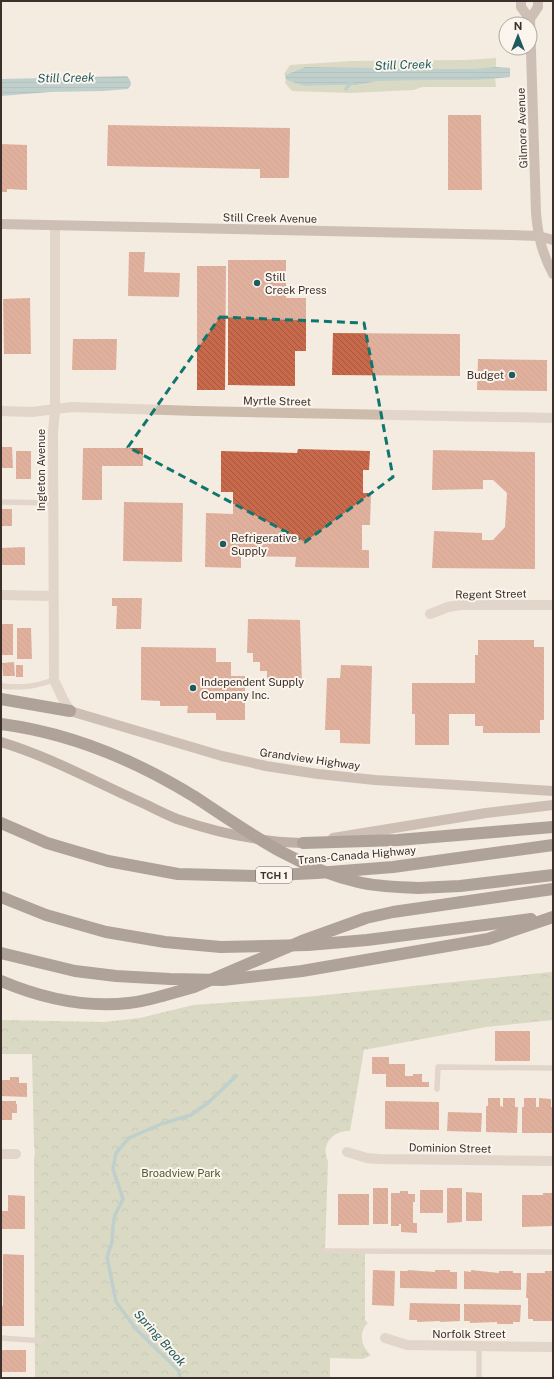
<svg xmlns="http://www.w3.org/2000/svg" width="554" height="1379" viewBox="0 0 554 1379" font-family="'Public Sans',sans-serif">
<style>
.green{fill:#b8c4a0}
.park{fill:url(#park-crowns)}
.water{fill:url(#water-rules)}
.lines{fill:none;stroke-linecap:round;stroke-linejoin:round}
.stream{stroke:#7fb0b2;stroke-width:3.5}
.building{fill:url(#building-back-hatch)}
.lane{stroke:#cdbbac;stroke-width:5.5}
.street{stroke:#cdbbac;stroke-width:10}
.secondary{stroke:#a18a7d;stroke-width:10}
.primary{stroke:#7d675c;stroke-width:10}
.highway{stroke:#5c4a42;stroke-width:12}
.highway-bridge{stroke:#5c4a42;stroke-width:12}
.marked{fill:none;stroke:#0f766e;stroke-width:3;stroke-dasharray:8 5;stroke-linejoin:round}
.poi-dot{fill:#1f5a5e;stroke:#fbf5ee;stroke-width:1.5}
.labels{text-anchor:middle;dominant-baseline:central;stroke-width:4;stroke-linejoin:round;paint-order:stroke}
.shield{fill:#fbf5ee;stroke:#756b66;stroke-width:1}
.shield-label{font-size:10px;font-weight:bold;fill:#3b302b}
.street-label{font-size:11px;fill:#3b302b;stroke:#fbf5ee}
.poi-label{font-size:11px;fill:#3b302b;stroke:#fbf5ee;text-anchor:start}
.park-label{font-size:11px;fill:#4a5a2e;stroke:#fbf5ee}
.water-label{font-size:12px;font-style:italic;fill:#1f5a5e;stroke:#fbf5ee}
</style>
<defs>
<pattern id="park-crowns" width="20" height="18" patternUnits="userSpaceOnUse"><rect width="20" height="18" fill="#b8c4a0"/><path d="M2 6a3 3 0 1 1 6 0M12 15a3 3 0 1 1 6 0" fill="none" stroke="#97a083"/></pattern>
<pattern id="water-rules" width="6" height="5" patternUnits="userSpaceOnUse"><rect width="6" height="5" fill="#7fb0b2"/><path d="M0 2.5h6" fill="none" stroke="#699091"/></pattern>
<pattern id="building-back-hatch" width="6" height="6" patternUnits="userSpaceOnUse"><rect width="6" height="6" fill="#c8694b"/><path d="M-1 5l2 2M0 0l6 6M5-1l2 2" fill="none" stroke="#a4573f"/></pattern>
</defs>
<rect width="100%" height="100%" fill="#f4ebe1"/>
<path class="green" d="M496 58V67L469 69 305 67 285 75 284 74 290 65 352 61 466 60Z
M495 78 496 87H422L414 90 350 93 292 91 285 83 286 80 304 86 357 85 379 81 479 80Z"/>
<path class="park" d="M551 972 553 973V1020L486 1027 364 1050 350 1131C333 1130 320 1145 328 1161L325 1251H365V1320L368 1323C358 1332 361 1347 371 1355L363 1359 330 1358V1378H35L34 1158 35 1152 34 1146 32 1054H1V1020L105 1022 140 1018 193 1005 316 996Z"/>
<path class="water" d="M305 67 469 69 496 67 510 68V77L479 80 379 81 357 85 304 86 286 80 285 75Z
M127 76 130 80 131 85 128 89 103 91 50 92 1 96V79Z"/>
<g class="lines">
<path class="stream" d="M346 89 351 82
M180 1378 179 1371 136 1329 116 1302 107 1257 112 1242 113 1226 115 1215 123 1199 113 1169 116 1153 129 1138 161 1124 191 1115 209 1102 236 1076"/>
</g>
<path class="building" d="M448 115H481L482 190H448Z
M108 125 290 128 289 178H260V169L107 166Z
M1 144 27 145V190L7 189V192H1Z
M129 252H145L144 272 180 273 179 297 128 296Z
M228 260H286V298H306V351H295V386L228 385Z
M197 266H226L225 390H197Z
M30 298 31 354H4L3 299Z
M333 333 460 334V376L332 375Z
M73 339H117L116 370H72Z
M478 359 547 360V391L477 390Z
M1 447H12L13 468H1Z
M83 448H143V466H102V500H82Z
M298 449 370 451 369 470H363V493H371L370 525H362V550H369V568L295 567 296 557 241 556V568L205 567 206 513 233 514V492H221V451L297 453Z
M433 450 535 452V569L432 568 434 531 482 533V540H493L505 527 507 493 493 480H483V489L432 490Z
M16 451H31V479H16Z
M124 502 183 503 182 562 123 561Z
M1 509H12V526H1Z
M25 547V565H1V548Z
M112 598H142L141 629H116L117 606H112Z
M248 619 300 620 302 683 276 684V678L267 679V671H260V662H253V653H247Z
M1 624H13V655H1Z
M17 628H31L32 659H17Z
M478 640H534V647H544V720H540V733H483V726H475V714H449V745H415V714H412V683H475V655H478Z
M141 647 216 648V662H231V676H245V720H216V713H187L188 706H160V701L141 700Z
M14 662 15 676H3L2 663Z
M16 665H23V677H16Z
M341 665 372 666 370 744 340 743V730H325L327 678H340Z
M495 1031H530V1061H495Z
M372 1057H389V1064H405V1076H413V1074H422V1082H429V1087H386V1074H372Z
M10 1077H19V1083H27V1097L1 1096V1080H10Z
M488 1098H500V1106L503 1107V1098H515V1107H518L517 1133 486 1132V1106H488Z
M524 1098H536V1107H539V1098L551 1099V1107H553V1133H522V1107H524Z
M1 1101H16V1104H17V1113H12V1120H1Z
M385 1101 439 1102V1130L385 1129Z
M448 1112 482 1113 481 1132 447 1131Z
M373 1188H388V1224H373Z
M447 1188H462V1222L447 1223Z
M420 1190H443V1213H420Z
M400 1191H408V1194H415V1202H413V1223H417V1233L401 1232V1224H399V1226H391V1193H400Z
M466 1192 482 1193V1221H466Z
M543 1193H553V1226L522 1227V1195H543Z
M338 1194H369V1225H338Z
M8 1195 25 1196V1229H1V1211H8Z
M3 1254 24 1255V1326H1V1306H3Z
M373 1270 395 1271 394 1306 372 1305Z
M408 1270 435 1272V1270H450V1272H457V1289L400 1288V1271H408Z
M471 1270 499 1273V1271H513V1273H521V1290L464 1289V1271L471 1272Z
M545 1271H552V1321H533V1319H528V1298H526L527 1273H545Z
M410 1303 460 1304V1321L440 1322V1321L417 1322V1320H409Z
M464 1304 521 1305 520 1322H513V1324H497V1322L470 1323V1321H464Z
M1 1350H26V1372H1Z"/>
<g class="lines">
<path class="lane" d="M1 502 53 503
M1 686C23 688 32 687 54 680
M437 1089 438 1067 553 1068
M325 1251 553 1252
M1 1338 44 1341
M479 1378V1346"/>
<path class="street" d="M55 226V410L53 432 54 680 63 699 70 711
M1 411 32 412 72 407 196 411 553 418
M1 595 53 596
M430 614 448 607 460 605H553
M347 1152 367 1158 378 1159 553 1161
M1 1154H16
M385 1338 407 1345 553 1347"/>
<path class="secondary" d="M521 1V7L530 19 536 213C538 236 542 253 553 274
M530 19 538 7V1
M1 224 511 235 538 236 553 240
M70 711 222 756 266 766 318 774 375 780 553 791
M333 838 486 813 553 805"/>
<path class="primary" d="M1 742C51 757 99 784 147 805 157 810 167 815 177 819 218 833 260 842 303 843"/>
<path class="highway" d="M1 699 70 711
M1 724C71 733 135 760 195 797
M1 823 47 843 108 861 178 874 255 876 317 873 393 867 553 845
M303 843 398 840 553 827
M418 888 460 886 553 875
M1 897 46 915 106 932 165 942 221 947 308 945 367 940 531 919
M462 902 553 889
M1 953 75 971 116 976 170 979 223 980 302 971 488 939 553 917
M1 981C41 998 85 1008 129 1003 140 1002 151 999 162 996"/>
<path class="highway-bridge" d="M195 797C247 831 296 868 358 882 378 887 398 887 418 888
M162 996 194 987 302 941 366 918 393 912 462 902"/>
</g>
<path d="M0 0H554V1379H0ZM220 317 364 323 393 477 305 542 128 447Z" fill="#f4ebe1" fill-opacity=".55" fill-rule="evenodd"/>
<path class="marked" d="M220 317 364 323 393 477 305 542 128 447Z"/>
<g class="poi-dot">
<circle cx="257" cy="283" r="4"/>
<circle cx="512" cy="375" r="4"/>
<circle cx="223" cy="544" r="4"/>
<circle cx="193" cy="688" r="4"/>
</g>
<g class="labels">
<rect class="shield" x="256" y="867" width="36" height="16" rx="3"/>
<g class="shield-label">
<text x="274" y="875">TCH 1</text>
</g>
<g class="street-label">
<text transform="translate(522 128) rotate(-92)">Gilmore Avenue</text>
<text transform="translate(270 218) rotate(1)">Still Creek Avenue</text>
<text transform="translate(277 401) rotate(1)">Myrtle Street</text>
<text transform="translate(41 470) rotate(-90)">Ingleton Avenue</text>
<text transform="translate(491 594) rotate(-1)">Regent Street</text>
<text transform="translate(310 759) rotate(8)">Grandview Highway</text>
<text transform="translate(357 855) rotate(-5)">Trans-Canada Highway</text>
<text transform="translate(450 1148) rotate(1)">Dominion Street</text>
<text x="469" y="1334">Norfolk Street</text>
</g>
<g class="poi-label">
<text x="265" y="277">Still<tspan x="265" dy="13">Creek Press</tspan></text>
<text x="504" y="375" text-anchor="end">Budget</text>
<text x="231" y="538">Refrigerative<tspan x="231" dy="13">Supply</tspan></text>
<text x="201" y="682">Independent Supply<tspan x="201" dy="13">Company Inc.</tspan></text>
</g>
<g class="park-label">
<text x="181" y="1173">Broadview Park</text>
</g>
<g class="water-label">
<text transform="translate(403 65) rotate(-2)">Still Creek</text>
<text transform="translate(66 78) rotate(-1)">Still Creek</text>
<text transform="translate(160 1338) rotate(48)">Spring Brook</text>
</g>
</g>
<rect width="554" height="1379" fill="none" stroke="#3b302b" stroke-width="4"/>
<g transform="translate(518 36)"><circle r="19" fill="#fbf5ee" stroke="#aea6a0"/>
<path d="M0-3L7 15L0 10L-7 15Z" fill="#1f5a5e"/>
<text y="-6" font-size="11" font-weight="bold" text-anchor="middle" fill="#3b302b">N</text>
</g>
</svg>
